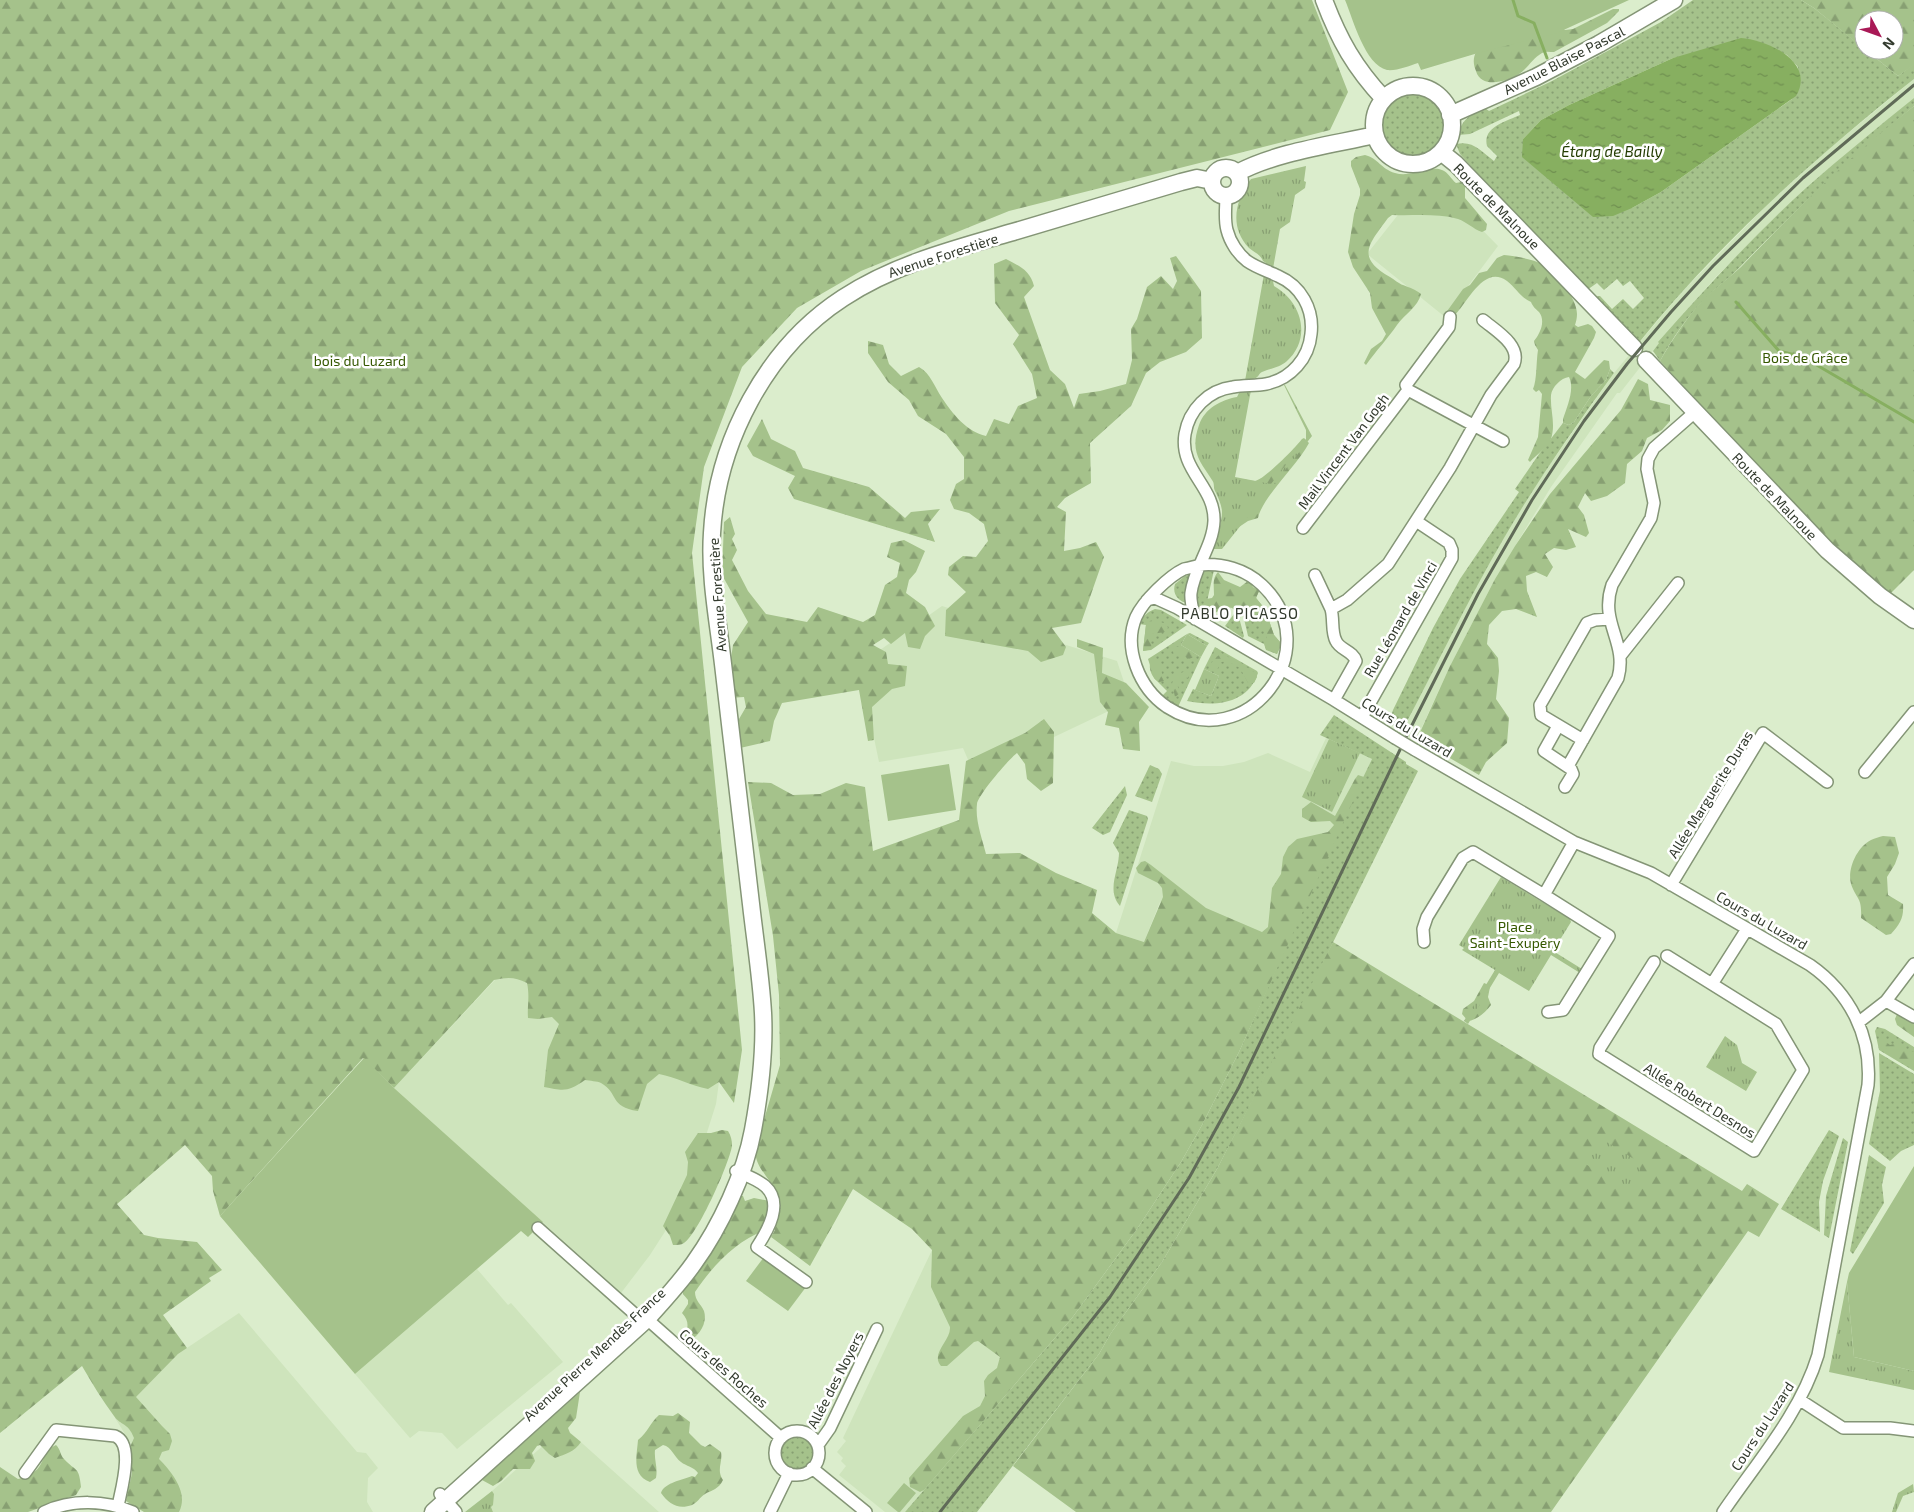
<svg xmlns="http://www.w3.org/2000/svg" width="1914" height="1512" viewBox="0 0 1914 1512" font-family="'Exo 2',sans-serif">
<style>
.built{fill:#cee4bc}
.grass{fill:url(#grass-dots);fill-rule:evenodd}
.forest{fill:url(#forest-firs)}
.park{fill:url(#park-tufts)}
.pitch{fill:#a5c28b}
.water{fill:url(#water-ripples)}
.lines{fill:none;stroke-linecap:round;stroke-linejoin:round}
.stream{stroke:#87af60;stroke-width:3}
.street-casing{stroke:#849576;stroke-width:14}
.secondary-casing{stroke:#849576;stroke-width:19}
.street{stroke:#fff;stroke-width:11}
.secondary{stroke:#fff;stroke-width:16}
.rail{stroke:#606b58;stroke-width:3}
.street-bridge-casing{stroke:#849576;stroke-width:14;stroke-linecap:butt}
.street-bridge{stroke:#fff;stroke-width:11}
.labels{text-anchor:middle;dominant-baseline:central;stroke-width:5;stroke-linejoin:round;paint-order:stroke}
.street-label{font-size:14px;fill:#323a2d;stroke:#fff}
.park-label{font-size:14px;fill:#355800;stroke:#fff}
.water-label{font-size:15px;font-style:italic;fill:#253e04;stroke:#fff}
.neighbourhood-label{font-size:15px;letter-spacing:1px;fill:#323a2d;stroke:#fff}
</style>
<defs>
<pattern id="grass-dots" width="8" height="8" patternUnits="userSpaceOnUse" patternTransform="scale(1.25)"><rect width="8" height="8" fill="#a5c28b"/><path d="M2 2h.1M6 6h.1" fill="none" stroke="#879f72" stroke-width="1.8" stroke-linecap="round"/></pattern>
<pattern id="forest-firs" width="22" height="20" patternUnits="userSpaceOnUse" patternTransform="scale(1.25)"><rect width="22" height="20" fill="#a5c28b"/><path d="M5 1l3.5 6h-7zM16 11l3.5 6h-7z" fill="#879f72"/></pattern>
<pattern id="park-tufts" width="24" height="20" patternUnits="userSpaceOnUse" patternTransform="scale(1.25)"><rect width="24" height="20" fill="#a5c28b"/><path d="M3 7l-1-3M5 7V3M7 7l1-3M15 17l-1-3M17 17v-4M19 17l1-3" fill="none" stroke="#879f72"/></pattern>
<pattern id="water-ripples" width="26" height="14" patternUnits="userSpaceOnUse" patternTransform="scale(1.25)"><rect width="26" height="14" fill="#87af60"/><path d="M2 4q2-2 4 0t4 0M15 11q2-2 4 0t4 0" fill="none" stroke="#6f8f50"/></pattern>
</defs>
<rect width="100%" height="100%" fill="#dbedcc"/>
<path class="built" d="M1914 79V98L1829 168 1773 219 1714 279 1659 343 1620 393H1617L1551 487 1495 579 1450 666 1416 740 1402 732 1469 599 1503 539 1539 480 1614 373 1680 294 1763 209 1819 157Z
M1420 187 1457 204 1498 246 1445 317 1367 254Z
M942 606 1117 661 1125 685 1134 699 1054 737 969 762 963 748 879 762 869 714 866 660Z
M1326 738 1372 759 1278 965 1160 902 1144 942 1116 933 1171 761 1194 766H1223L1244 762 1268 753 1310 772Z
M508 966 719 1082 716 1104 703 1145 666 1230 650 1255 621 1293 394 1088Z
M932 1250 1029 1296 1001 1402 905 1512H885L839 1475 846 1466 841 1461 843 1458 837 1452 846 1441 843 1438Z
M477 1269 508 1305 511 1303 563 1362 457 1449 442 1433 419 1431 410 1438 355 1374Z
M239 1313 357 1452 366 1453 378 1468 368 1478 367 1502 373 1512H174L115 1418 178 1354Z
M564 1427 659 1512H493L491 1507 494 1494 492 1491Z"/>
<path class="grass" d="M1693 0H1801L1814 8 1898 76 1914 64V79C1814 158 1717 245 1637 345L1595 298 1598 296H1600L1612 309 1623 299 1633 309 1644 298 1630 281 1623 286 1617 279 1604 290 1597 283 1587 290 1484 183 1485 182 1460 154 1456 144C1473 140 1481 151 1494 161L1497 156 1487 146C1482 127 1507 121 1520 115L1519 111 1470 134 1458 135C1462 119 1471 114 1485 108L1489 111 1552 81 1661 22ZM1766 45 1787 55 1798 67 1792 99 1661 192 1632 208 1523 139 1541 120 1569 105 1673 58Z
M1378 126a33 33 0 1 1 66 0a33 33 0 1 1-66 0Z
M1914 98V106C1852 157 1794 211 1738 269 1728 279 1717 287 1707 297 1688 315 1672 339 1660 361L1653 351 1659 343 1658 342C1705 289 1753 236 1806 188 1841 157 1877 128 1914 98Z
M1610 369 1614 373C1575 427 1537 481 1504 538 1467 601 1436 667 1402 731L1389 723 1393 710 1433 628 1460 579 1519 492 1515 489 1539 454 1563 423 1569 425 1574 422 1591 396 1606 380Z
M1203 570H1214L1204 615 1197 610 1195 597Z
M1194 573 1187 603C1178 601 1172 594 1175 584L1185 576Z
M1256 588 1259 591 1256 598 1265 609 1274 635 1280 642 1277 654 1266 650 1264 644 1248 636 1241 606Z
M1155 609 1161 610 1187 625 1151 650 1143 651 1146 625 1139 624C1143 616 1147 612 1155 609Z
M1237 610 1244 636 1243 638 1225 626Z
M1190 633 1209 643 1207 646 1187 634 1181 645 1201 657 1178 707 1161 697 1167 691 1154 678 1148 659 1187 634Z
M1215 647 1257 671 1258 673C1248 704 1215 707 1187 701L1193 689 1211 696 1219 676 1204 669Z
M1334 715 1406 762V764L1418 771 1299 1011 1217 1169 1162 1262 1111 1333 1099 1354 977 1512H905L1072 1318 1137 1229 1181 1162 1202 1125 1239 1052 1341 823 1372 759 1320 735Z
M1150 765 1159 769 1162 774 1152 802 1135 796Z
M1125 786 1127 795 1110 832 1103 835 1092 828Z
M1129 810 1147 816 1148 819 1120 906C1106 890 1119 871 1119 853L1113 843Z
M1877 1027 1885 1029 1914 1047V1071L1879 1050 1875 1031Z
M1879 1053 1914 1074V1145L1901 1151 1890 1161 1869 1144 1880 1091Z
M1829 1130 1839 1136 1823 1181 1819 1202 1820 1232 1781 1209Z
M1843 1138 1848 1142 1829 1238 1824 1235 1826 1196Z
M1869 1155 1886 1167 1882 1185 1884 1203 1853 1254 1850 1251Z
M781 1453a16 16 0 1 1 32 0a16 16 0 1 1-32 0Z"/>
<path class="forest" d="M0 0H1312L1348 92 1330 130 1009 211 861 271 797 308 742 367 704 467 692 553 742 1050 734 1103 719 1082 708 1089C691 1086 676 1077 659 1074L647 1084 638 1111C609 1107 619 1093 601 1083 597 1081 590 1081 585 1080 568 1092 564 1091 544 1087L548 1050 559 1024 552 1017 538 1019 528 1018C527 1005 530 997 527 983 515 977 508 977 494 980L394 1088 363 1058 220 1216 213 1191 212 1176 185 1145 117 1204 144 1235 158 1238 197 1242 222 1270 209 1278 211 1281 163 1315 187 1348 178 1354 136 1397 162 1426 170 1434 172 1441 169 1450 162 1452 159 1459C172 1472 189 1493 179 1512H144L126 1501 132 1473 130 1447 134 1438C128 1422 121 1426 114 1416 102 1400 92 1383 82 1366L0 1433Z
M1801 0H1914V65L1898 76 1866 50H1894V20H1864V49L1814 8Z
M1613 9H1619V11L1607 23 1554 52C1549 52 1546 51 1542 53 1533 58 1528 68 1519 74 1507 82 1481 89 1476 71 1473 64 1473 58 1476 52L1562 28 1565 30 1573 29Z
M1914 106V570L1890 594C1806 527 1734 439 1660 361 1672 340 1687 317 1704 299 1715 288 1729 278 1741 267 1795 210 1852 154 1914 106Z
M1365 155C1378 158 1381 169 1395 173 1411 178 1430 165 1442 170 1448 172 1451 179 1456 183L1461 182 1465 185V198L1487 224 1486 230 1482 232C1473 229 1467 222 1458 219 1436 213 1415 216 1392 215L1388 218C1369 244 1355 257 1390 277 1394 279 1399 284 1403 285 1410 288 1415 289 1421 294 1418 307 1405 314 1397 325 1388 338 1376 351 1366 365L1364 363 1371 349 1382 341 1386 334 1372 308 1370 293 1353 267 1348 252 1354 214 1360 195V189L1351 166V161L1356 157Z
M1504 255C1514 256 1533 259 1542 264 1555 273 1577 297 1577 314 1577 318 1576 322 1575 325L1578 327 1588 324 1592 326 1596 332 1594 338 1575 372 1585 379 1604 360 1609 361 1610 369 1606 380 1591 396 1574 422 1569 425 1563 423V419C1567 407 1575 389 1569 377 1561 378 1552 387 1551 395 1550 411 1556 423 1551 439 1547 448 1536 455 1530 462L1528 460 1538 437 1542 394 1539 390 1536 392 1533 389C1537 380 1536 362 1538 350L1535 345 1534 341C1540 334 1546 321 1539 312 1535 308 1533 307 1531 302 1520 297 1516 288 1507 281 1484 264 1468 302 1454 316L1445 314 1463 289 1470 285 1479 273 1487 271 1497 258Z
M1176 256 1201 291 1202 338 1186 352 1160 362 1146 373 1131 406 1090 443 1091 483 1065 498 1057 507 1066 512 1064 551 1080 548 1096 542 1104 557 1081 623 1052 628 1066 647 1063 655 1041 662 1028 651 945 636 946 610 966 592 948 575 949 567 963 556 976 557 988 541 984 524 969 513 954 509 950 500 956 484 964 479V457L946 434 918 416 909 400 888 382 868 353V341L883 345 889 364 901 376 919 367C931 374 934 386 942 398 952 413 967 432 986 436L994 419 1009 424 1018 406 1037 398 1032 374 1013 344 1019 335 995 303 994 264 1006 259C1019 266 1030 270 1034 286L1024 297 1050 370 1065 384 1074 408 1079 394 1100 391 1126 384 1132 360 1131 329 1137 319 1147 287 1161 276 1173 289 1177 281 1170 258Z
M1638 379 1648 384 1650 400 1670 405V421L1662 430 1647 438 1642 451 1627 464 1625 483 1607 496 1591 501 1585 493 1578 507 1584 515 1589 533 1586 537 1568 529 1576 547 1566 550 1554 548 1545 554 1553 567 1547 577 1536 572 1526 576 1527 591 1537 617 1516 609 1502 611 1489 625 1487 644 1498 658 1499 671 1496 699 1509 718 1507 743 1486 762 1479 775 1417 739 1450 666 1495 579 1515 546 1550 494 1621 410Z
M762 419 771 439 795 451 803 468 869 487 905 518 911 512 940 509 928 524 935 542 794 499 788 488 795 476 753 456 747 446Z
M1304 438 1309 443C1297 466 1263 496 1258 518L1248 521 1233 531 1244 479C1247 480 1252 481 1255 481 1264 480 1296 447 1302 439Z
M730 517 735 534 732 539 737 550 732 560 748 591 766 614 807 622 818 607 863 622 875 615 885 585 897 577 900 563 887 557 891 543 904 540 925 551 916 572 909 580 906 593 925 607 935 626 925 636 920 649 908 647 905 633 891 644 884 638 873 645 886 652 888 664 907 666 905 686 892 689 872 707 874 740 868 741 859 690 782 703 774 721 770 741 740 748 739 719 746 707 744 697 729 698 728 678 733 645 748 622 722 575 724 522Z
M1218 572 1224 580 1240 587 1248 581 1251 583 1253 587 1259 591 1256 598 1265 609 1274 635 1280 642V648L1277 654 1265 648 1267 634 1261 622 1249 621 1232 608 1226 607 1213 614 1203 608 1206 599 1212 598 1214 595C1214 587 1212 578 1218 572Z
M1153 619 1166 624 1168 628 1165 632 1152 634 1150 638 1152 649 1143 651 1146 624Z
M1077 639 1103 648 1102 673 1126 683 1149 707 1139 722 1140 751 1123 749 1119 728 1105 725 1108 712 1100 702 1094 654 1077 647Z
M1175 647H1182L1193 652 1194 657 1189 659 1183 655H1175L1173 652Z
M1221 653 1250 669 1256 674 1257 677 1254 683H1248L1240 668 1227 661 1221 662 1217 670 1214 671 1209 669 1210 664Z
M1155 659H1158L1164 681 1159 682 1156 680C1151 675 1148 667 1151 660Z
M1183 672H1186L1189 676 1188 678 1182 677 1177 684 1180 693 1175 697 1172 683 1176 676Z
M1044 719 1054 732 1053 783 1041 791 1027 779 1025 764 1017 753C1009 759 978 795 977 804 975 820 982 838 986 854L1020 853 1056 873 1097 890 1092 913 1116 933 1144 942 1163 897 1162 888 1158 883 1138 873 1136 868 1141 862 1145 861 1151 865 1206 908 1262 932 1268 927 1272 888 1281 874 1283 857 1288 847 1297 839 1328 832 1334 825 1330 821 1311 822 1302 817V809L1311 802 1335 816 1355 779 1358 775 1364 777 1239 1052 1202 1125 1181 1162 1137 1229 1072 1318 924 1490 920 1492 910 1487 909 1478 963 1416 980 1406 985 1396 984 1381 988 1375 997 1368 1000 1357 978 1341 974 1342 947 1366H941C930 1353 951 1341 950 1327L931 1287 932 1250 912 1229 853 1189 810 1266 771 1237 775 1230 773 1228C740 1236 713 1265 695 1292 695 1301 701 1304 704 1311 708 1324 698 1337 688 1342L684 1338C688 1328 690 1322 682 1313L688 1304V1300L683 1294V1287L739 1196H743L745 1201 754 1198 770 1201 776 1194C771 1177 752 1166 756 1147L780 1065 779 995 773 936 748 782 771 783 793 795 820 794 846 783 865 787 873 851 959 820 966 761 1025 733Z
M1883 836 1895 837 1899 853 1895 864 1887 877 1888 895 1903 904C1904 918 1900 924 1891 934L1886 935 1861 918C1862 896 1857 901 1851 884 1847 869 1857 847 1871 840 1875 838 1879 837 1883 836Z
M1333 942 1742 1191 1747 1184 1779 1204 1759 1237 1748 1231 1551 1512H1076L1013 1466 1099 1354 1111 1333 1162 1262 1217 1169Z
M1484 983 1489 985 1490 987 1488 997 1491 1005C1486 1012 1477 1020 1468 1021L1462 1014 1463 1009 1474 1001Z
M1897 1014 1914 1023V1037L1897 1025 1895 1019Z
M1882 1039 1890 1045 1898 1043 1903 1049 1914 1052V1066C1898 1067 1892 1051 1880 1044L1879 1041Z
M722 1130 728 1131C731 1136 732 1140 732 1146 729 1164 698 1234 684 1243 681 1245 677 1245 673 1245L670 1236 663 1226 687 1175 688 1162 685 1152 698 1133H711Z
M580 1392 576 1418 568 1428 570 1433 581 1442C574 1452 566 1454 555 1458L549 1454 540 1445 537 1446 532 1453 535 1461 530 1469H513L501 1481 493 1486 482 1480Z
M678 1413 690 1422 689 1433 701 1445 705 1447 710 1444 721 1452C723 1462 716 1470 723 1480 719 1489 712 1490 705 1494 700 1497 697 1503 692 1505 678 1510 669 1504 661 1493 664 1483 682 1480 692 1476L695 1477 698 1473C694 1467 686 1466 681 1462 674 1457 672 1447 663 1445L655 1450C654 1461 658 1467 656 1478L650 1482C631 1475 637 1455 638 1440 649 1431 649 1424 659 1415L673 1416Z
M56 1445C61 1450 60 1455 64 1459 76 1472 79 1466 81 1487L76 1495 28 1512H0V1467L18 1479C26 1477 34 1474 39 1467 45 1458 46 1449 56 1445Z"/>
<path class="park" d="M1306 166 1304 181 1306 182 1305 188 1295 195 1290 222 1280 229 1271 280 1273 281 1274 286C1302 302 1312 338 1287 361 1279 368 1271 368 1262 372 1258 374 1259 378 1253 379L1235 477 1271 484 1306 439V430L1284 385H1285L1312 436 1222 549H1212C1216 538 1222 525 1222 512 1222 506 1218 497 1215 491 1213 487 1215 484 1212 480 1199 460 1190 451 1199 425 1205 408 1221 400 1237 397L1239 393 1243 392 1266 263 1263 261C1261 255 1254 252 1249 248 1229 227 1235 200 1251 179Z
M1204 669 1219 676 1211 696 1195 690Z
M1329 739 1360 753 1332 812 1302 797Z
M1501 877 1570 919 1571 922 1553 951 1582 969 1580 973 1551 955 1529 991 1499 973 1468 1024 1464 1021 1495 970 1462 950 1464 948 1459 945Z
M1725 1036 1737 1045 1742 1063 1757 1072 1746 1091 1706 1067Z
M1599 1137 1637 1161 1640 1169 1634 1192 1582 1162Z
M1847 1282 1854 1357 1914 1371V1390L1829 1372Z
M1913 1484 1914 1492 1903 1496 1896 1512H1892L1898 1493Z
M492 1491 494 1494 493 1505 491 1507 493 1512H465Z"/>
<path class="pitch" d="M1345 0H1629L1557 33 1478 53 1421 70 1418 63C1409 66 1397 71 1387 70 1365 65 1353 19 1345 0Z
M1187 634 1207 646 1201 657 1181 645Z
M949 764 956 810 888 821 881 775Z
M364 1058 394 1088 543 1222 528 1237 521 1231 355 1374 220 1216Z
M1914 1166V1371L1854 1357 1847 1282 1849 1273Z
M764 1257 806 1287 788 1311 746 1281Z
M904 1483 916 1493 900 1512H898L887 1503Z"/>
<path class="water" d="M1741 38C1768 40 1816 62 1796 96L1661 192 1632 208 1613 216 1593 217 1522 157 1523 139 1541 120 1569 105 1673 58Z"/>
<g class="lines">
<path class="stream" d="M1513 0 1518 16 1534 23 1547 58
M1736 302 1779 351 1803 357 1914 422"/>
<g class="street-casing">
<path id="street" d="M1408 390 1503 441
M1303 528 1408 390 1406 385 1449 327 1450 317
M1199 565C1222 563 1245 569 1262 585 1330 649 1246 758 1167 707 1139 688 1123 648 1136 617 1143 601 1169 576 1184 569 1189 568 1194 567 1199 565Z
M1315 575 1331 609
M1147 600 1155 598 1177 608 1334 700 1395 738
M1195 619C1193 610 1190 601 1191 593 1194 568 1213 546 1214 521 1215 486 1179 471 1185 434 1189 410 1208 390 1233 387 1244 385 1255 386 1266 384 1291 379 1309 358 1311 334 1314 309 1301 286 1278 276 1268 271 1257 268 1247 261 1238 254 1230 242 1227 230 1224 219 1226 207 1226 196
M1621 655 1678 583
M1334 700 1356 661C1353 651 1340 650 1336 641 1331 632 1334 619 1331 609L1347 600 1388 564 1450 468 1491 395 1514 364C1521 345 1496 331 1483 320
M1362 717 1452 558V550L1449 543 1416 521
M1558 726 1544 751 1571 769 1573 774 1565 787
M1583 740 1541 715 1540 705 1587 623 1595 620 1610 619
M1415 750 1574 842 1651 873 1810 965C1850 993 1872 1036 1868 1085L1818 1355C1800 1414 1757 1462 1723 1512
M1568 766 1618 678C1628 642 1599 623 1612 585L1651 518 1654 503 1647 469 1648 459 1654 448 1695 412
M1865 772 1914 712
M1671 885 1763 733 1827 782
M1424 942 1423 929 1427 917 1463 858 1473 852 1544 895
M1654 962 1600 1048 1599 1054 1754 1151 1803 1070 1776 1024 1667 956
M1712 984 1747 929
M1886 1001 1914 1017
M1548 1012 1563 1010 1609 936 1544 895 1574 842
M1859 1022 1886 1001 1914 964
M736 1171C745 1175 757 1179 765 1186 784 1203 768 1230 757 1247L806 1282
M538 1228 638 1317 647 1319 781 1438
M1800 1400 1843 1428H1890L1914 1431
M775 1453a22 22 0 1 1 44 0a22 22 0 1 1-44 0Z
M818 1445 830 1428 877 1329
M812 1468 866 1512
M25 1473 56 1430 115 1436C135 1444 121 1490 118 1506
M440 1494 456 1512
M44 1512C72 1499 105 1500 133 1512
M770 1512 789 1473"/>
</g>
<g class="secondary-casing">
<path id="secondary" d="M1324 0C1339 40 1355 68 1384 99
M1374 125a39 39 0 1 1 78 0a39 39 0 1 1-78 0Z
M1450 115 1536 77 1599 44 1674 0
M1441 152 1456 164 1634 348
M1212 182a14 14 0 1 1 28 0a14 14 0 1 1-28 0Z
M1237 173C1276 152 1331 145 1375 135
M1646 360 1827 550 1880 596 1914 620
M433 1512 647 1319C663 1301 680 1283 694 1263 720 1227 745 1174 753 1130 760 1092 765 1052 763 1013 761 977 755 940 751 904 742 824 732 744 723 664 718 621 709 576 712 533 717 442 766 348 843 298 895 264 954 249 1013 232 1069 215 1125 199 1181 182L1197 178 1212 181"/>
</g>
<use href="#street" class="street"/>
<use href="#secondary" class="secondary"/>
<path class="rail" d="M940 1512 1110 1297 1189 1178 1239 1087 1407 735 1478 594 1532 500 1584 421 1627 364 1671 312 1713 266 1803 178 1914 85"/>
<g class="street-bridge-casing">
<path id="street-bridge" d="M1395 738 1415 750"/>
</g>
<use href="#street-bridge" class="street-bridge"/>
</g>
<g class="labels">
<g class="street-label">
<text transform="translate(1564 60) rotate(-27)">Avenue Blaise Pascal</text>
<text transform="translate(1497 206) rotate(45)">Route de Malnoue</text>
<text transform="translate(943 255) rotate(-18)">Avenue Forestière</text>
<text transform="translate(1343 451) rotate(-53)">Mail Vincent Van Gogh</text>
<text transform="translate(1775 496) rotate(46)">Route de Malnoue</text>
<text transform="translate(717 595) rotate(-94)">Avenue Forestière</text>
<text transform="translate(1400 619) rotate(-60)">Rue Léonard de Vinci</text>
<text transform="translate(1407 727) rotate(31)">Cours du Luzard</text>
<text transform="translate(1710 794) rotate(-58)">Allée Marguerite Duras</text>
<text transform="translate(1762 920) rotate(30)">Cours du Luzard</text>
<text transform="translate(1700 1100) rotate(32)">Allée Robert Desnos</text>
<text transform="translate(594 1354) rotate(-43)">Avenue Pierre Mendès France</text>
<text transform="translate(724 1368) rotate(41)">Cours des Roches</text>
<text transform="translate(835 1380) rotate(-63)">Allée des Noyers</text>
<text transform="translate(1762 1426) rotate(-57)">Cours du Luzard</text>
</g>
<g class="park-label">
<text x="1805" y="357">Bois de Grâce</text>
<text x="360" y="360">bois du Luzard</text>
<text x="1515" y="926">Place<tspan x="1515" dy="16">Saint-Exupéry</tspan></text>
</g>
<g class="water-label">
<text x="1612" y="151">Étang de Bailly</text>
</g>
<g class="neighbourhood-label">
<text x="1240" y="613">PABLO PICASSO</text>
</g>
</g>
<g transform="translate(1879 35) rotate(131)"><circle r="24" fill="#ffffff" stroke="#adb0ab"/>
<path d="M0-4L9 19L0 12L-9 19Z" fill="#a91956"/>
<text y="-8" font-size="14" font-weight="bold" text-anchor="middle" fill="#323a2d">N</text>
</g>
</svg>
